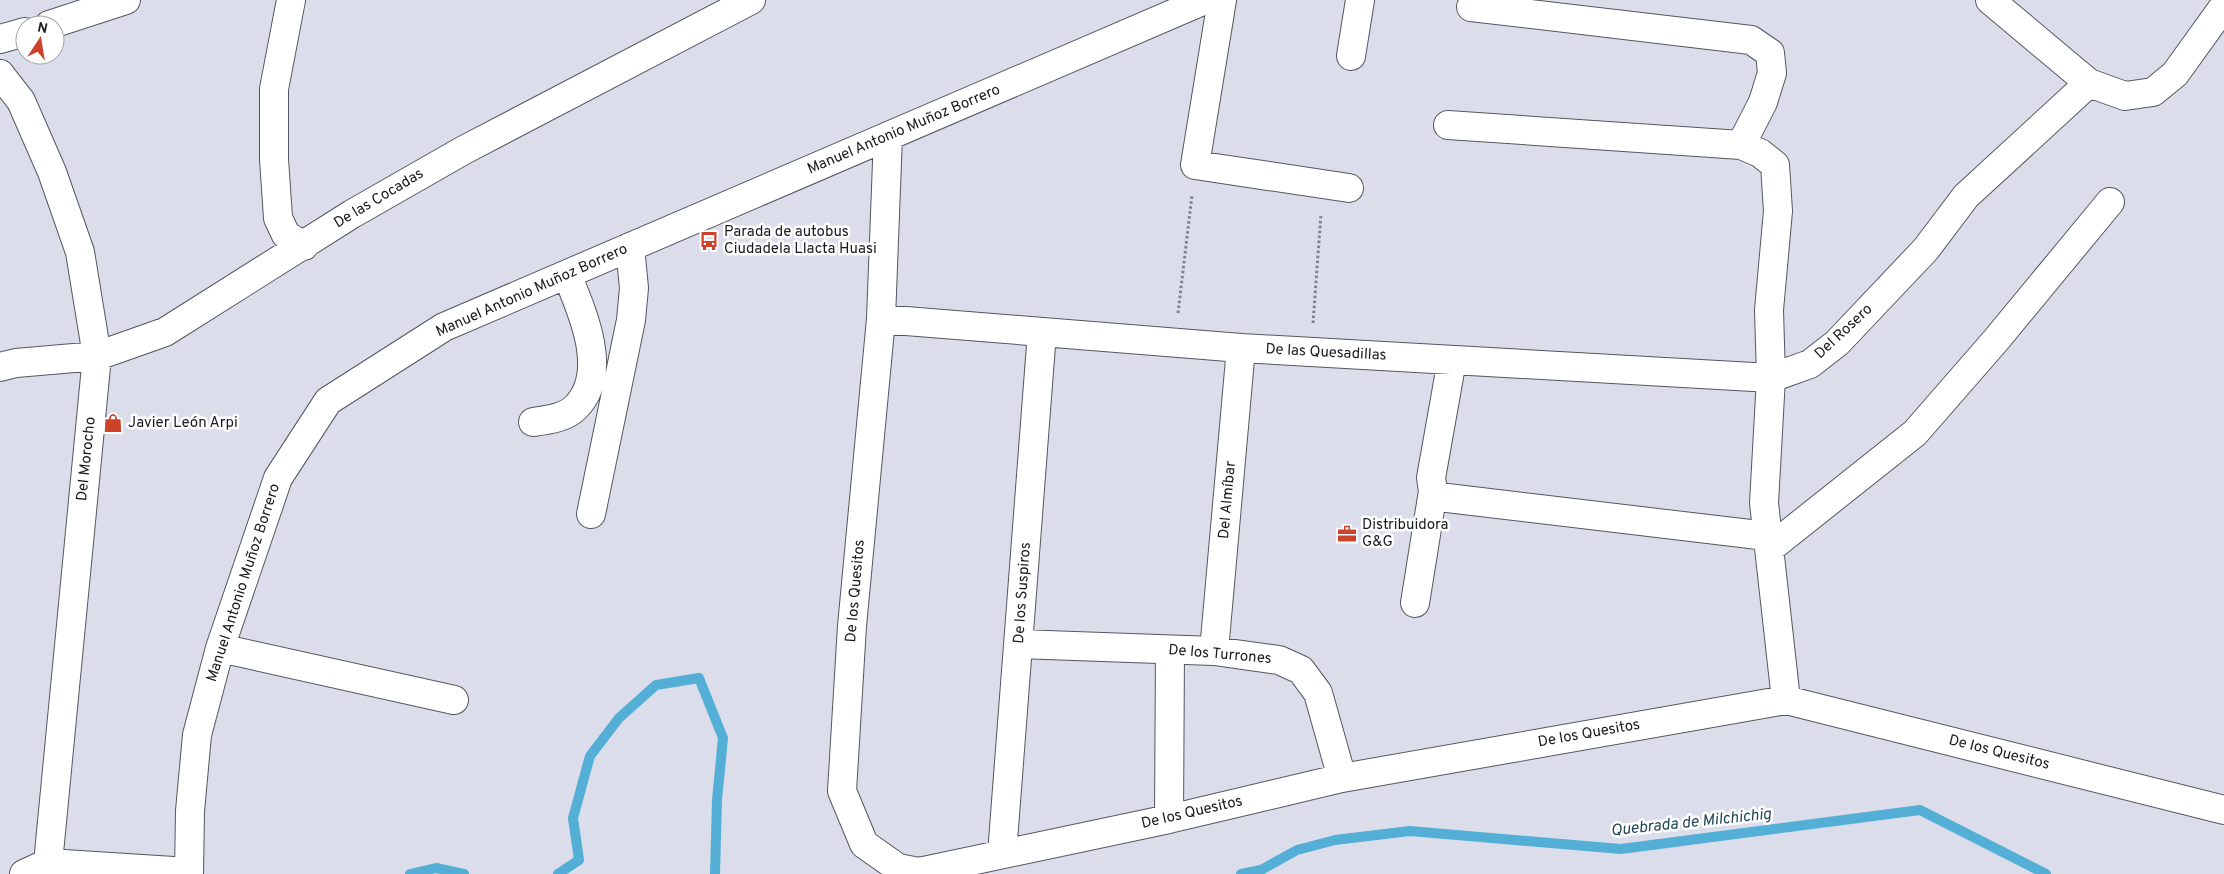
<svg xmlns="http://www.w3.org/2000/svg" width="2224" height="874" viewBox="0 0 2224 874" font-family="Overpass,sans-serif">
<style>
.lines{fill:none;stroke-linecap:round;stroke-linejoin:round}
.stream{stroke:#54afd7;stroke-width:10}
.minor-casing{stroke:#545761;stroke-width:30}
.path{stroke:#7f8189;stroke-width:3;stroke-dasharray:2.5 2.5;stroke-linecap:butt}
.minor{stroke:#fff;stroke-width:28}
.labels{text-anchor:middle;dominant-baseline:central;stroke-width:5;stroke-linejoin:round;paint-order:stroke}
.street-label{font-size:15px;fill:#191a1e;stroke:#fff}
.poi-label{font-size:15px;fill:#191a1e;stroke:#fff;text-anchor:start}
.water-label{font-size:16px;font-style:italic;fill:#204859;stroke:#fff}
</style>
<rect width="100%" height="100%" fill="#dbdeea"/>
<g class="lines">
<path class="stream" d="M410 874 436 868 464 874
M558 874 579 860 573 818 590 756 619 718 656 685 699 678 723 738 717 800 715 874
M1241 874 1261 870 1297 850 1335 840 1410 831 1621 849 1920 810 2046 874"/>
<g class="minor-casing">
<path id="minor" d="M291 0 274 89V159L278 218 286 235 304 246
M1222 0 1195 165 1349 188
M1990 0 2089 83 2125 96 2153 92 2175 74 2224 6
M1471 7 1751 40 1770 53 1772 73 1763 102 1741 145
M49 25 126 0
M0 39 25 32
M1351 56 1360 0
M0 74 21 101 52 172 80 252 97 356 48 863
M1448 125 1741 145 1760 153 1775 165 1778 211 1769 310 1771 378 1764 503 1786 700
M888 136 881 319 852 626 842 791 864 844 898 868 919 872 1169 819 1342 778 1786 700 2224 810
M881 319 1241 348 1771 378 1810 364 1837 343 1926 249 1966 196 2089 83
M1452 360 1431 478 1433 491 1439 497 1767 536
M0 367 16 363 97 356 165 332 352 214 464 150 751 0
M533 422C547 420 566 418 576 407 610 373 582 311 567 275
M591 514 631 320 634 288 630 247
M1769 549 1915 433 1996 340 2110 202
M1415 603 1433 491
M1019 644 1214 651 1279 660 1301 670 1318 693 1342 778
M220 648 454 700
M1214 651 1241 348
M1169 819 1170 650
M1002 854 1042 332
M24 874 48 863 189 872
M189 874 190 811 197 735 220 648 278 478 328 401 444 327 1205 0"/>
</g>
<path class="path" d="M1178 313 1192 195
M1313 323 1321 214"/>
<use href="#minor" class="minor"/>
</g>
<defs>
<g id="bus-bare" transform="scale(1.5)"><path d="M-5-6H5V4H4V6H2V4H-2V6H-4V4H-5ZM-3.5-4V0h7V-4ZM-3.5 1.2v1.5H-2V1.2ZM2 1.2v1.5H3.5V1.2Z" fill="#cd422a" stroke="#fff" stroke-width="2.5" paint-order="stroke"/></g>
<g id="shop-bare" transform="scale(1.5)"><path d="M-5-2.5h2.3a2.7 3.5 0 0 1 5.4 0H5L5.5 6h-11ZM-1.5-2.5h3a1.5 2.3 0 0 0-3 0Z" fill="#cd422a" stroke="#fff" stroke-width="2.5" paint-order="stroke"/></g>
<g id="office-bare" transform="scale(1.5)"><path d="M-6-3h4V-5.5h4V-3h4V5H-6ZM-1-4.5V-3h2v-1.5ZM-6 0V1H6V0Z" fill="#cd422a" stroke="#fff" stroke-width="2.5" paint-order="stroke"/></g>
</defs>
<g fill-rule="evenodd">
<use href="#bus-bare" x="709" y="241"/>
<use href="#shop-bare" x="113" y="423"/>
<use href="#office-bare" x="1347" y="534"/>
</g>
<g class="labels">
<g class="street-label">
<text transform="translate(904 130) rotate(-23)">Manuel Antonio Muñoz Borrero</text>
<text transform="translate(379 199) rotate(-31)">De las Cocadas</text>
<text transform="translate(532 291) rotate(-24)">Manuel Antonio Muñoz Borrero</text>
<text transform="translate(1844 332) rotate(-43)">Del Rosero</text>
<text transform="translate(1326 353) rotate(3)">De las Quesadillas</text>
<text transform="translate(87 459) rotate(-84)">Del Morocho</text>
<text transform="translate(1228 500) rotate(-85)">Del Almíbar</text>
<text transform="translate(244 583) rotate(-72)">Manuel Antonio Muñoz Borrero</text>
<text transform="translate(856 591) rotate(-85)">De los Quesitos</text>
<text transform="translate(1023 593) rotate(-86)">De los Suspiros</text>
<text transform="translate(1220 655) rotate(5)">De los Turrones</text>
<text transform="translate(1589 734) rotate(-10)">De los Quesitos</text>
<text transform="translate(1999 753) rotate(14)">De los Quesitos</text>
<text transform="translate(1192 813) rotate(-13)">De los Quesitos</text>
</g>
<g class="poi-label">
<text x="724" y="232">Parada de autobus<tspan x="724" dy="17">Ciudadela Llacta Huasi</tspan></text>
<text x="128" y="423">Javier León Arpi</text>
<text x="1362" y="525">Distribuidora<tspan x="1362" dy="17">G&amp;G</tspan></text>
</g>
<g class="water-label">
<text transform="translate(1691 823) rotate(-6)">Quebrada de Milchichig</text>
</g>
</g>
<g transform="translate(40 40) rotate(12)"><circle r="24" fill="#ffffff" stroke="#a3a3a5"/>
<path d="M0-4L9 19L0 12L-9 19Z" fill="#cd422a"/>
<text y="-8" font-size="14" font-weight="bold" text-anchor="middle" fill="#191a1e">N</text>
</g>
</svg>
